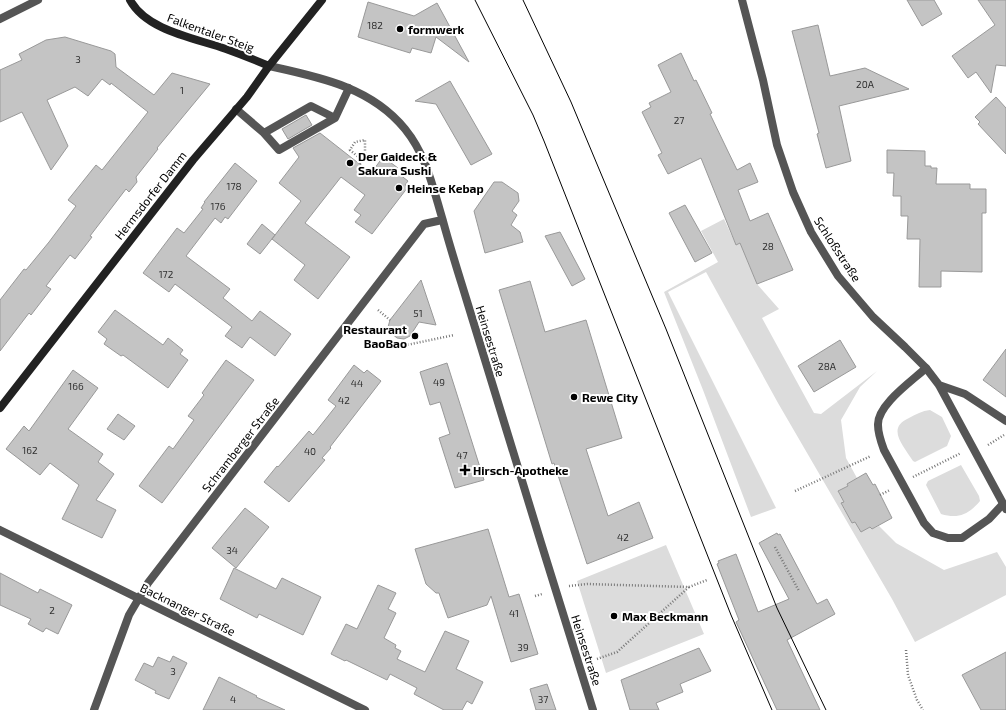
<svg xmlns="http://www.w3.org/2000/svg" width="1006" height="710" viewBox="0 0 1006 710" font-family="'Exo 2',sans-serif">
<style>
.green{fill:#dcdcdc}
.building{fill:#c4c4c4;stroke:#999}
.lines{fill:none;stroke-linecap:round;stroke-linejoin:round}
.path{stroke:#777;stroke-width:2.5;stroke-dasharray:1 2;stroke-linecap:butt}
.lane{stroke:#555;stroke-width:8}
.street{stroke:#555;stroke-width:8}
.secondary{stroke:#222;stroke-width:8}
.tram{stroke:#000;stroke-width:1}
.poi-dot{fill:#000;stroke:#fff;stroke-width:1.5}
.labels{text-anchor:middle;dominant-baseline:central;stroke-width:4;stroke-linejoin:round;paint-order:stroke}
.number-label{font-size:10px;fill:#313131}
.poi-label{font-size:12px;font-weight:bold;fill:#000;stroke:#fff;text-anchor:start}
.street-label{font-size:12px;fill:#000;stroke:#fff}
</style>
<rect width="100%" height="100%" fill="#fff"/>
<path class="green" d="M724 219 736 245 740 243 757 284 779 309 762 318 814 413 821 414 877 371 860 387 841 420 846 458 857 478 847 484 848 486 838 492 844 502 841 504 852 523 855 522 861 532 870 527 872 529 879 526 896 543 944 570 997 552 1006 567V595L915 642 892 599 778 403 706 272 668 292 776 508 751 517 703 390 664 292 718 262 701 231Z
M930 410 942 417 951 436 947 446 915 462 913 461C903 445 886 428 909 418 916 414 922 411 930 410Z
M961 465 979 496 980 501C968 515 958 519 941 514L926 485 928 481Z
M666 545 704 634 606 673 577 581Z"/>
<path class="building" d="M907 0H934L942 14 922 26Z
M978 0H1006V66L996 65 991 93 976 72 968 78 952 56 995 25Z
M368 2 414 16 437 3 469 62 436 37 431 53 412 48 410 53 358 37Z
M818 25 830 76 865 68 909 89 839 106 851 161 826 168 817 134 819 133 792 31Z
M65 37 111 51 115 54 116 67 154 95 172 73 210 84 157 148 158 149 136 177 137 182 129 192 126 189 90 236 92 237 75 259 70 255 46 286 51 289 31 315 29 313 0 351V300L24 269 26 270 49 242 76 206 68 200 96 165 102 170 148 112 111 83 110 85 102 79 88 96 75 87 47 100 68 146 51 170 22 112 0 122V70L22 60 19 54 46 40Z
M681 53 694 81 696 80 712 113 710 114 737 170 750 163 758 182 738 190 750 221 768 213 793 270 757 284 740 243 736 245 701 158 668 174 658 155 662 153 642 112 651 107 649 103 671 92 658 65Z
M450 81 492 154 471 165 436 104 415 101Z
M996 97 1006 108V154L978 124 980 122 975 117Z
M306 115 312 125 288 139 282 129Z
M320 133 371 173 383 157 398 168 395 171 408 181 405 185 408 187 372 234 355 222 361 215 354 210 365 195 341 177 305 223 350 257 318 299 294 280 305 265 272 239 301 201 279 183 299 157 293 148Z
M887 150 925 151V166H931V168H937L936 184H970V189H986V213H982V272L941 271V287H919L920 239H907L908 216H901V196H893L894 173H887Z
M235 163 257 181 228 219 225 217 221 223 215 218 186 256 230 289 223 298 252 321 260 311 291 334 275 356 250 337 242 348 225 336 232 327 175 284 169 292 143 273 177 228 184 233 203 209 201 208 205 202H204Z
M494 182H502L518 193 519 201 512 211 517 215 511 225 520 232 523 242 485 253 474 211Z
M685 205 712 253 695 262 669 213Z
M262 224 275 235 260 254 247 244Z
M560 232 585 279 572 286 545 236Z
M421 280 436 325 419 322 410 336 404 339 397 338 391 333 388 327 390 320Z
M530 281 545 332 586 320 622 438 586 449 608 516 639 502 653 538 587 564 554 463 552 464 499 290Z
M115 310 163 345 168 338 183 350 180 354 188 360 168 388 123 355 121 356 104 344 107 339 98 332Z
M840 340 856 367 814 392 798 366Z
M1006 349V397L983 380Z
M226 360 254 380 162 503 139 486 169 446 173 449 194 420 188 416 204 395 202 393Z
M447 363 484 480 455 488 439 438 450 434 440 402 430 405 420 372Z
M354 365 364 373 367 370 381 381 330 447 331 448 322 458 325 460 289 502 264 482 277 466 278 467 309 431 313 435 336 406 328 400Z
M73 370 98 388 68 429 103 454 98 462 114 474 96 500 116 510 102 538 62 519 79 485 50 463 40 475 6 449 24 426 29 431Z
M118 414 135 426 124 440 107 429Z
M866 473 873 485 875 484 892 518 872 529 870 527 861 532 855 522 852 523 841 503 844 502 838 491 848 486 847 484Z
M245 508 269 527 236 568 212 548Z
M488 529 509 597 519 594 538 654 511 662 491 596 487 605 448 618 440 596 439 593H436L426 584 415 549Z
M777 533 778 535 780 534 817 604 827 599 835 614 787 640 820 710H777L736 622 739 620 717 564 719 563 718 561 736 554 758 612 789 599 759 543Z
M234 568 276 589 282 578 321 597 303 635 259 614 257 618 220 599Z
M0 573 38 593 40 589 72 605 58 634 46 628 43 632 28 624 31 619 0 605Z
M378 585 396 593 388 609 396 613 384 638 396 645 395 648 401 651 397 659 425 672 445 631 469 641 456 669 483 682 472 704 467 701 462 710H444L414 694 417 688 390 674 387 680 346 660 345 661 331 654 346 624 357 629Z
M699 648 711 671 680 684 683 692 656 703 659 710H630L621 680Z
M1006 652V710H981L962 675Z
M173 656 187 663 169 699 155 693 156 691 135 680 144 663 153 667 158 657 170 662Z
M219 677 257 696 256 697 285 710H203Z
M547 684 556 710H536L530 689Z"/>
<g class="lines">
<path class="path" d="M360 164 365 157V140L355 142 350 150 363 161
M378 310 390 320
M402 346 454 335
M988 445 1004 435
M913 477 961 453
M795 491 871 456
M880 495 890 490
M775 547 799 591
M569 586 587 584 689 587 707 580
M535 596 542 594
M906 650 908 675 917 700 923 710
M597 659 617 652 689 587"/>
<path class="lane" d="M236 109 264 133 279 150 335 118 349 88
M264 133 311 106 335 118
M926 368C912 381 877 405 878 425 878 433 881 442 884 450L924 523 933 533 948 538H962L989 519 1003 504"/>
<path class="street" d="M742 0 763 80 777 145 793 192 811 232 838 276 873 317 905 347 926 368 939 385 1006 509
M0 19 38 0
M269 66C319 77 371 87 405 129 427 156 433 188 443 221 450 247 458 272 466 298 508 435 550 573 593 710
M939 385 965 394 1006 421
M0 530 365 710
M94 710 129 615 148 583 424 224 442 220"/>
<path class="secondary" d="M130 0C147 31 195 38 226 49 240 54 255 60 269 66
M0 408 193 160 247 97 269 66 322 0"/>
<path class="tram" d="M475 0 533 115 544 141 731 615 772 710
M523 0 571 102 666 329 777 608 826 710"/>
</g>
<g class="poi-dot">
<circle cx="400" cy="29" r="4"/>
<circle cx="350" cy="163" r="4"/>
<circle cx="399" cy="188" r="4"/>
<circle cx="415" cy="336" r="4"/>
<circle cx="574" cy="397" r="4"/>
<path d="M463 464h4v4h4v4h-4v4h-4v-4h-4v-4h4z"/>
<circle cx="614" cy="616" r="4"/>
</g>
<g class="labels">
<g class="number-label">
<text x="375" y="25">182</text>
<text x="78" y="59">3</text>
<text x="865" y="84">20A</text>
<text x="182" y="90">1</text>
<text x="679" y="120">27</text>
<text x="234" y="186">178</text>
<text x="218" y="206">176</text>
<text x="768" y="246">28</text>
<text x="166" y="274">172</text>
<text x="418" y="313">51</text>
<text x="827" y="366">28A</text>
<text x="439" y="382">49</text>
<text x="357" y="383">44</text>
<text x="76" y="386">166</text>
<text x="344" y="400">42</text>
<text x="30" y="450">162</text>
<text x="310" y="451">40</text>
<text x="462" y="455">47</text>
<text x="623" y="537">42</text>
<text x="232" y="550">34</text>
<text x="52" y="610">2</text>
<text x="514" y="613">41</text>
<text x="523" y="647">39</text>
<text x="173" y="671">3</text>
<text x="233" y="699">4</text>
<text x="543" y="699">37</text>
</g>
<g class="poi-label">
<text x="408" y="29">formwerk</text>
<text x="358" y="156">Der Gaideck &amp;<tspan x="358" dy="14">Sakura Sushi</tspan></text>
<text x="407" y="188">Heinse Kebap</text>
<text x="407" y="329" text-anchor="end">Restaurant<tspan x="407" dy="14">BaoBao</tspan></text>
<text x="582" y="397">Rewe City</text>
<text x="473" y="470">Hirsch-Apotheke</text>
<text x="622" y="616">Max Beckmann</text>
</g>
<g class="street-label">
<text transform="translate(211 32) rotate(20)">Falkentaler Steig</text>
<text transform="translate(150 195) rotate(-52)">Hermsdorfer Damm</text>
<text transform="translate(838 249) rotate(57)">Schloßstraße</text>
<text transform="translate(491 341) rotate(73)">Heinsestraße</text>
<text transform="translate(240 444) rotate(-52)">Schramberger Straße</text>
<text transform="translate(188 609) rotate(26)">Backnanger Straße</text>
<text transform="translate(587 650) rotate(72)">Heinsestraße</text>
</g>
</g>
</svg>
